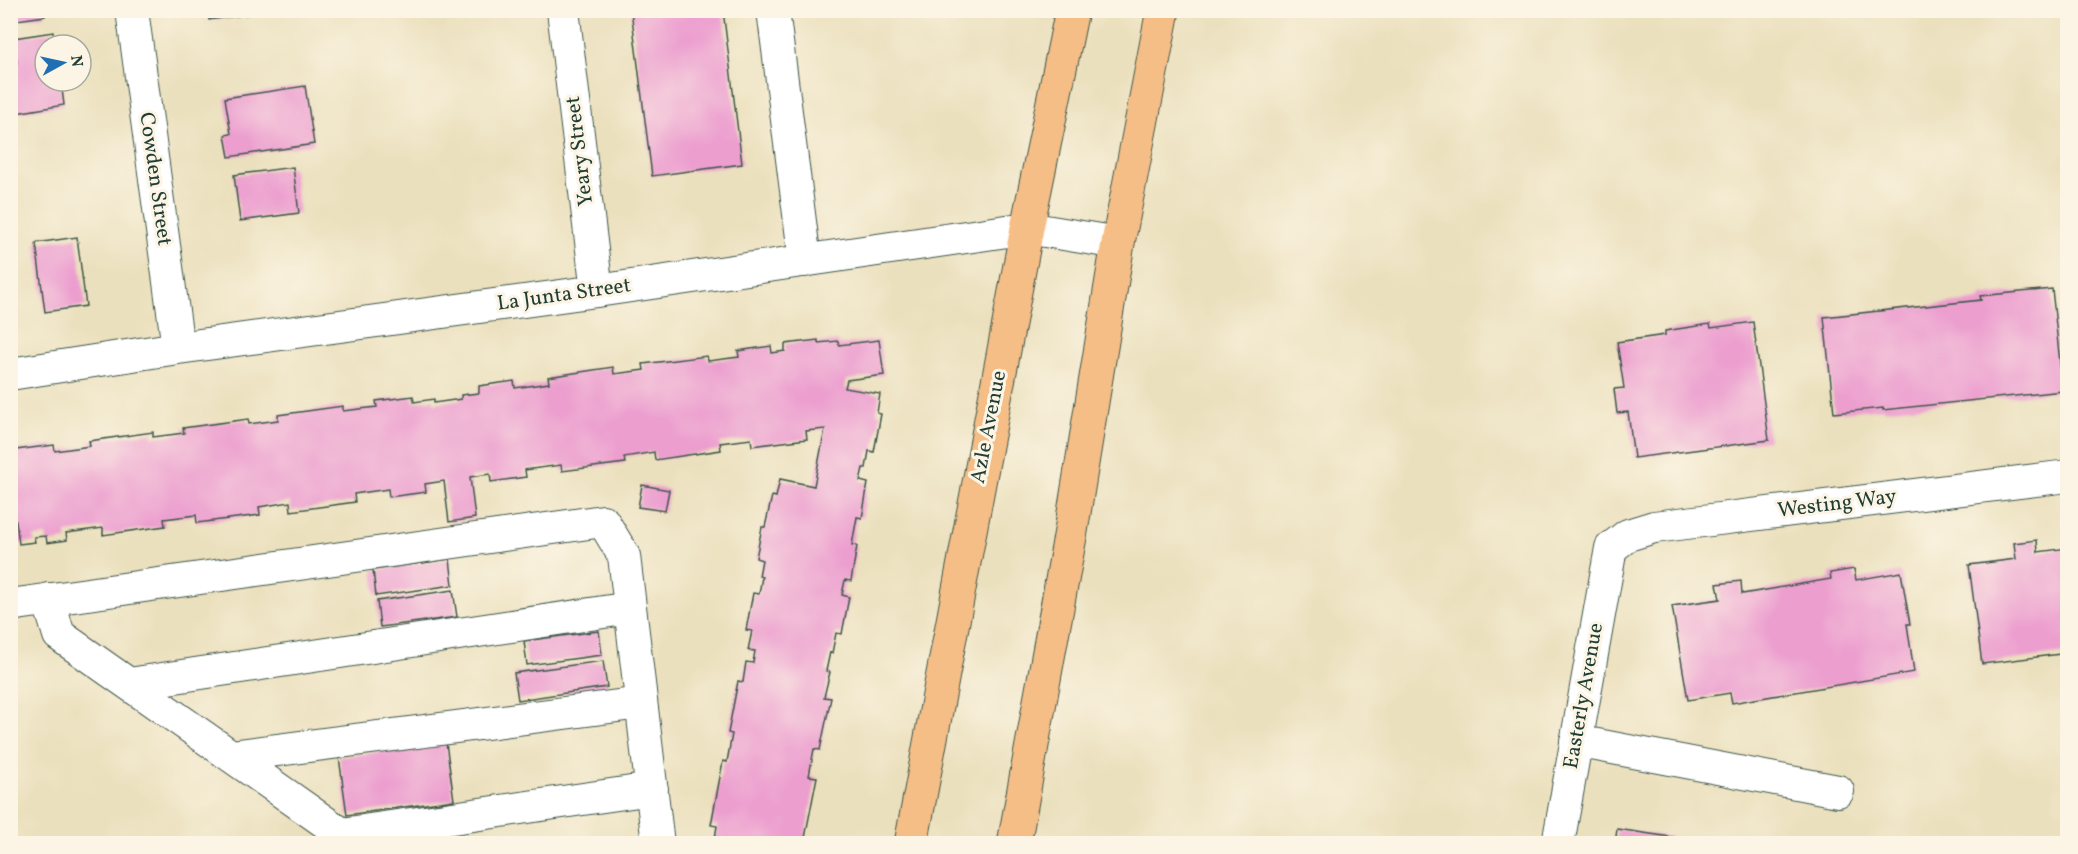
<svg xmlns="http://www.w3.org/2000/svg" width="2078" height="854" viewBox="0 0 2078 854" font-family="Vollkorn,serif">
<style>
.building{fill:#ec9fcf}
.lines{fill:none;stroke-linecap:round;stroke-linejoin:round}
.minor-casing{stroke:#3e5549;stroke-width:34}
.major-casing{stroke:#3e5549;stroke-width:35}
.minor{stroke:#fff;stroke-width:32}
.major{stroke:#f6be87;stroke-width:33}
.labels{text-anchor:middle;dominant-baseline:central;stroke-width:6;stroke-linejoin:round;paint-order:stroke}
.street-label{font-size:21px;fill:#1f3d34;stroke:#fcf5e5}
</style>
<rect width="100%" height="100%" fill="#fcf5e5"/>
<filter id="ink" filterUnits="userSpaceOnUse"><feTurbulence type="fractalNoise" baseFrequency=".0167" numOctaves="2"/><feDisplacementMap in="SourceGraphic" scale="12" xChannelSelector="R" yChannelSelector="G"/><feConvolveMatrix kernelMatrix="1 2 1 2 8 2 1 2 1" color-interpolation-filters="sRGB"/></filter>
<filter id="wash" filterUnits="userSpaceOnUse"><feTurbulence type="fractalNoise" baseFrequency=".008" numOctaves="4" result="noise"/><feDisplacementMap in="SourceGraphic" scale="24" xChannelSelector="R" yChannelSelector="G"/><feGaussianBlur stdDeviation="1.35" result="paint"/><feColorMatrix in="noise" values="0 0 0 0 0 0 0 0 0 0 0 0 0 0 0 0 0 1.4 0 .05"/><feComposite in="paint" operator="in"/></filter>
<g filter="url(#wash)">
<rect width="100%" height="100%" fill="#ebe0bd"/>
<g id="blocks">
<path class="building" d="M10 10H44L45 16 10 21Z
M208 10H265V12L209 20Z
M631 10H723L742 164 652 176Z
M53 32 55 45H45V81H61L64 105 10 114V64L17 63 14 38Z
M305 86 314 144 229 157 225 135 231 134 225 98Z
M293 167 299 213 240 221 234 175Z
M77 237 86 306 45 312 36 243Z
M2052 289 2063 391 1883 410V408L1834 413 1824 317 1981 300 1980 296Z
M1753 322 1769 440 1634 458 1628 412 1617 413 1614 389 1624 388 1617 342 1665 335V331L1710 324 1711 328Z
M818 340V343L838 341 839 345 879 340 884 375 847 380 845 388 880 394 877 413 881 414 874 452 869 451 866 468H863L860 481 868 483 862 518 857 517 852 545 857 546 851 581 845 580 842 595 849 597 842 634 836 633 832 653 830 652 826 671 830 672 824 697 831 698 820 750 814 749 809 776 817 777 804 843 714 844 717 826 711 825 723 761 727 762 732 734 728 733 738 681 743 682 746 662 753 663 755 651 748 650 752 631 746 630 753 593 759 594 762 577 759 576 762 560 756 558 762 527H765L772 496 776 497 780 479 814 486 825 429 806 431 807 439 752 446 751 439 720 443 721 450 655 460 654 452 624 457 625 463 562 471 561 465 525 470 526 477 491 482 490 474 470 477 475 518 449 522 444 481 425 484 426 492 389 497 388 489 354 494 355 502 291 511 290 502 259 507 260 515 197 523 196 515 164 519 165 526 103 535V528L66 533 67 540 47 543 46 536 34 537 35 542 19 544 16 521H10V457L17 456 16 450 54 445 55 451 90 446 89 441 153 432V437L184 433 183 428 248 419 249 424 278 420V415L343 406V411L377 407 376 401 413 396 414 402 434 399V403L461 399V395L479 393V386L514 381 515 388 549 383 548 377 613 367 614 374 644 370 643 364 707 356 708 361 739 357 738 351 771 346 772 353 785 351V344Z
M642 485 669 490 665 511 638 507Z
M2037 540 2038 552 2068 548V653L1982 664 1969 565 2016 559 2014 543Z
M450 559 453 585 376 596 373 570Z
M1854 569 1856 580 1901 572 1910 624H1907L1914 672 1732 703 1730 693 1688 700 1672 606 1720 599 1717 584 1741 581 1742 594 1831 579 1830 573Z
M453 590 457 617 380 627 377 601Z
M599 631 602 655 527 665 524 641Z
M603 661 607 687 518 700 514 673Z
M446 743 454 800 347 815 339 757Z
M1617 829 1704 842V844H1615Z"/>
</g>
</g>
<g filter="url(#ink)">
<use href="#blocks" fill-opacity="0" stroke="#3e5549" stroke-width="1.5"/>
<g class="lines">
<g class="minor-casing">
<path id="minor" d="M132 10 178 348
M563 10 597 291
M773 10 805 261
M10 374 178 348 597 291 1027 228 1118 243
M48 599 59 635 342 834 652 789
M10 605 603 521 624 556 658 844
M129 684 630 608
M1576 741 1838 791
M231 756 641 703
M1558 844 1611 548 1628 535 1654 527 2068 476"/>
</g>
<g class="major-casing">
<path id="major" d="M911 844 1027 228 1072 10
M1014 844 1071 531 1118 243 1163 10"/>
</g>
<use href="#minor" class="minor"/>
<use href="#major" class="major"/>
</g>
</g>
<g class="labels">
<g class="street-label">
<text transform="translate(580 151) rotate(-97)">Yeary Street</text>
<text transform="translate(155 179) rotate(82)">Cowden Street</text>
<text transform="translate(564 295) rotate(-8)">La Junta Street</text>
<text transform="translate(989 427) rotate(-79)">Azle Avenue</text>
<text transform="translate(1837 504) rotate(-7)">Westing Way</text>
<text transform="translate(1584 696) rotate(-80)">Easterly Avenue</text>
</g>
</g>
<rect width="2078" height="854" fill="none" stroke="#fcf5e5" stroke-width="36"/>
<g transform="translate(63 63) rotate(82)"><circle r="28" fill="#fcf5e5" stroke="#a4ab9e" stroke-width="1.5"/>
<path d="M0-4.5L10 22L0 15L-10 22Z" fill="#1f6fb2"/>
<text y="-9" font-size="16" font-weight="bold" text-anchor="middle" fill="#1f3d34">N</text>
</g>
</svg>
